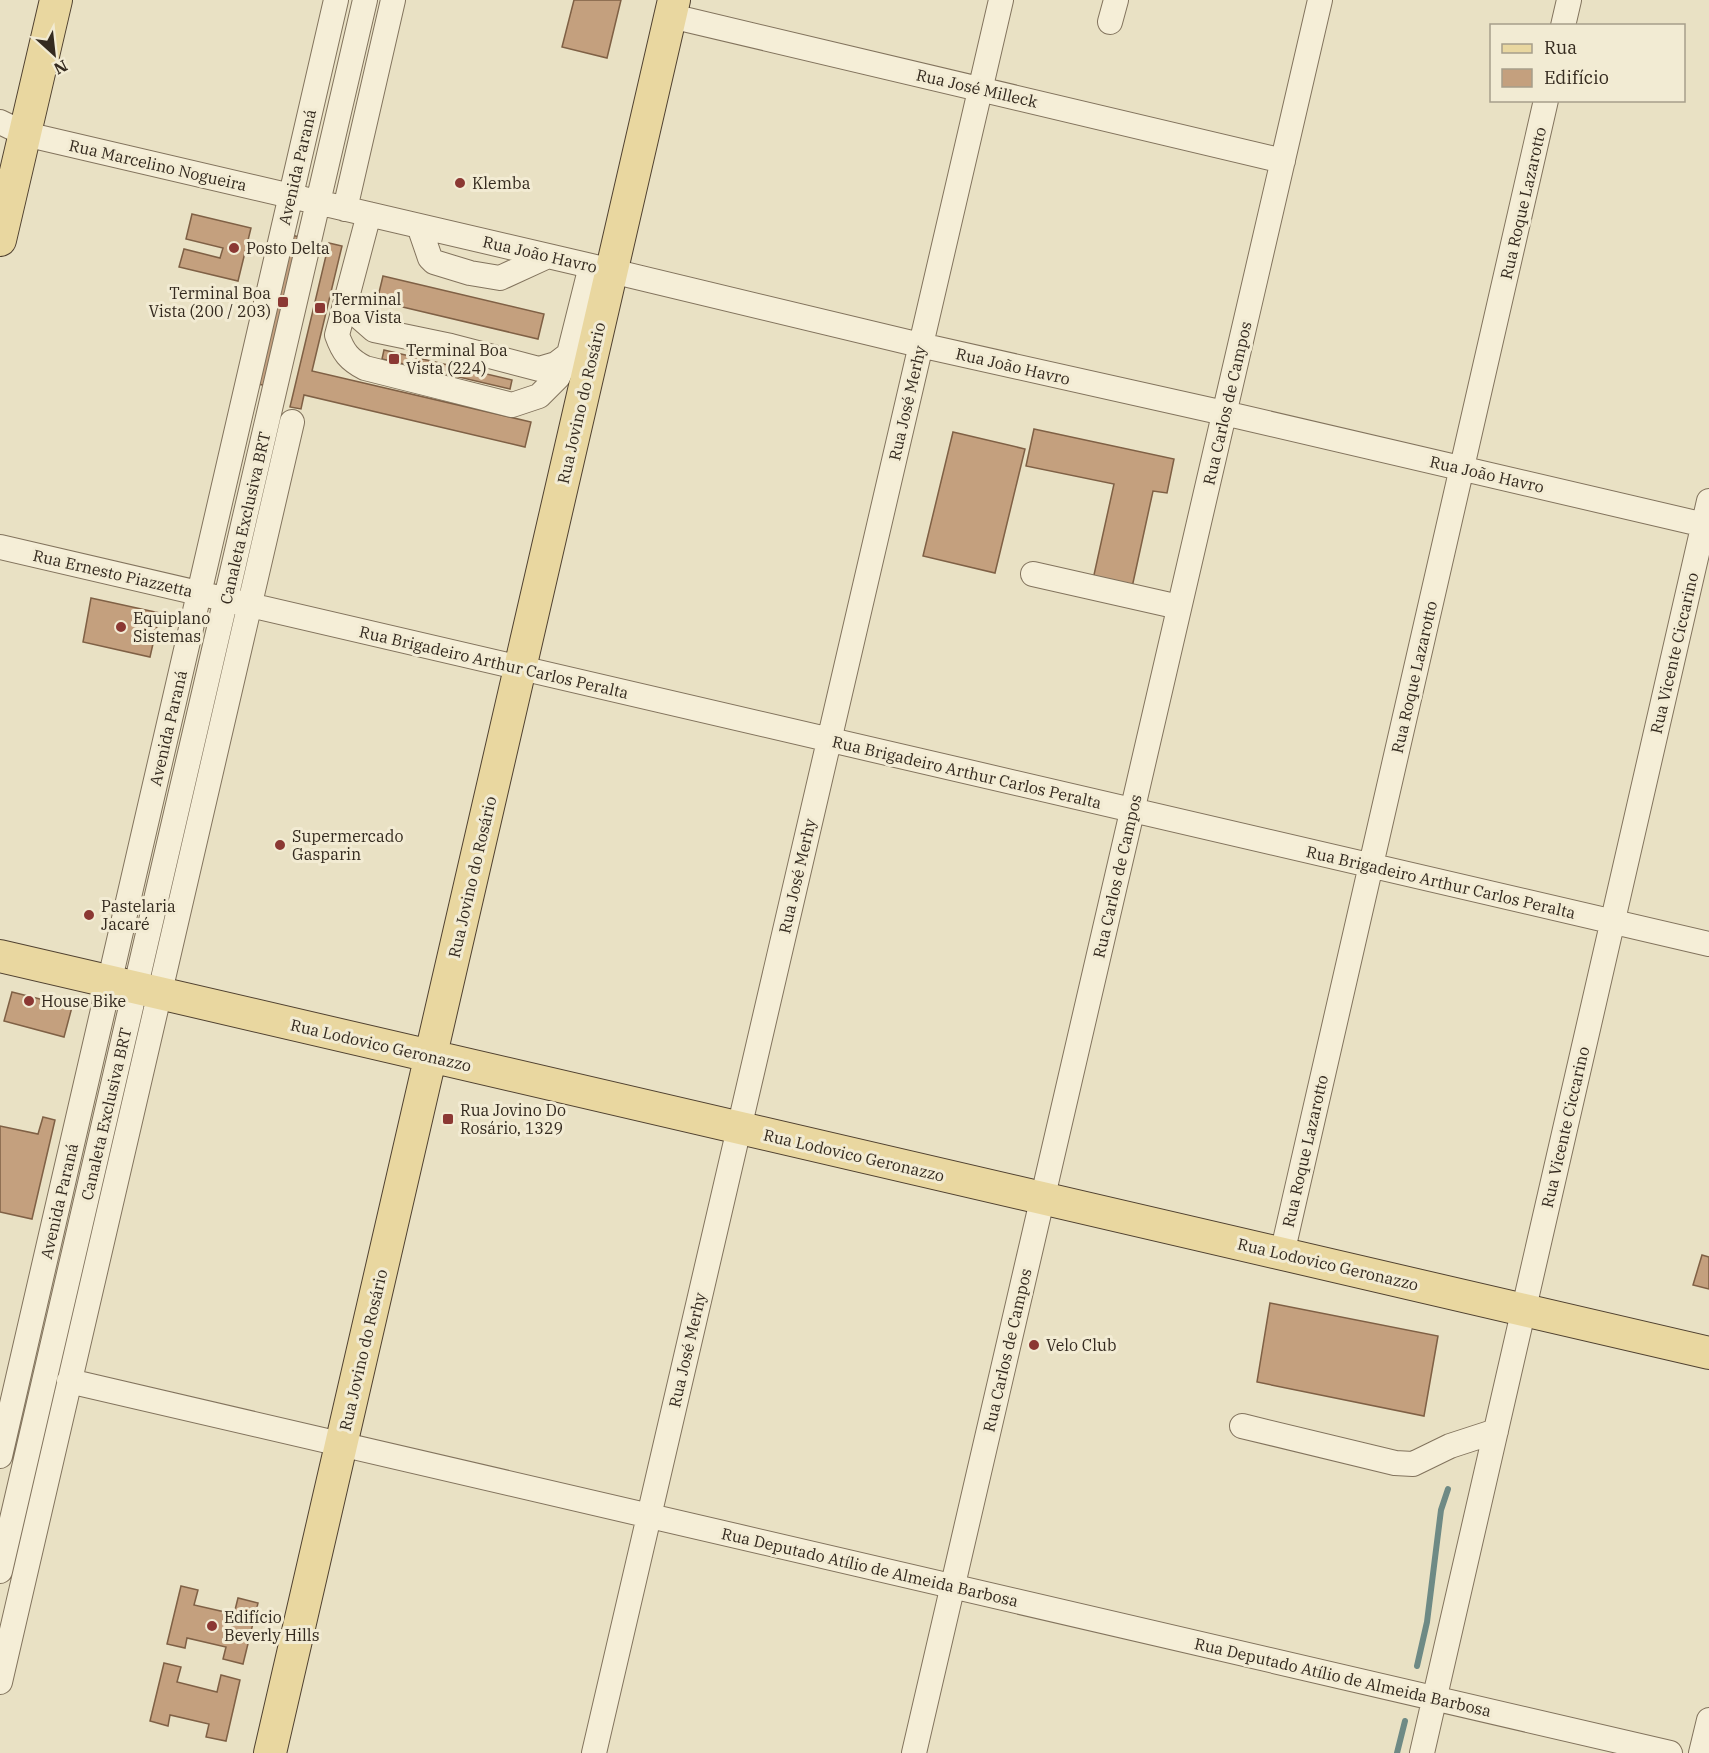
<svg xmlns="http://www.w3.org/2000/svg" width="1709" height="1753" viewBox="0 0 1709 1753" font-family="'IBM Plex Serif',serif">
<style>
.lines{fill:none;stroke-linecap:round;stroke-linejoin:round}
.stream{stroke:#6e8a85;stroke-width:6}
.building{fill:#c4a07e;stroke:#7f6045;stroke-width:1.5}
.minor-casing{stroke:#82735d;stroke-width:26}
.major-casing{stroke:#504130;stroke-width:34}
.minor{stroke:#f5eed7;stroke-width:24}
.major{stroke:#e9d7a0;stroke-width:32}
.poi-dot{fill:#8b3833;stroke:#f2ebd3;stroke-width:2}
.labels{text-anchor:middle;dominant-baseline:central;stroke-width:6;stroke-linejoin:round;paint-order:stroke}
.street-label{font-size:16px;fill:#342a1f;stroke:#f2ebd3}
.poi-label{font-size:16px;fill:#342a1f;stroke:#f2ebd3;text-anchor:start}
</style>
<rect width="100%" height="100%" fill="#e9e1c4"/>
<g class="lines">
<path class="stream" d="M1417 1666 1427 1622 1441 1510 1448 1489
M1397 1753 1405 1721"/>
</g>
<path class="building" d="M574 0H621L607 58 562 47Z
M192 214 251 228 238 281 179 267 184 249 220 258 223 248 186 239Z
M288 234 303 238 268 386 252 383Z
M329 243 342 246 312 371 531 422 525 447 304 395 301 409 290 407Z
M383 276 544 314 538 339 377 301Z
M384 350 512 380 510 389 382 359Z
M1034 429 1174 459 1167 493 1153 491 1131 592 1092 584 1114 484 1026 466Z
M953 432 1025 449 995 573 923 556Z
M91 598 160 613 150 657 83 642Z
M12 992 72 1007 64 1037 4 1021Z
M43 1117 55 1120 32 1219 0 1212V1126L38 1134Z
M1702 1255 1709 1257V1289L1693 1285Z
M1270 1303 1438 1336 1424 1416 1257 1382Z
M181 1586 198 1590 194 1605 234 1614 238 1598 258 1603 243 1664 223 1659 226 1647 187 1638 185 1648 167 1644Z
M164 1663 181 1667 177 1682 217 1692 221 1675 240 1680 226 1741 206 1737 209 1724 170 1715 168 1726 150 1721Z"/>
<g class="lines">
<g class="minor-casing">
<path id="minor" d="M671 16 1283 161
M1110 22 1116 0
M1563 26 1569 0
M0 122 25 134 591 266 920 345 1224 413 1709 526
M345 209 393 0
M369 214 337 335C343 352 349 360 365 368L512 405 539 396 558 377 569 354 591 266
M419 226 430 258 434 262 470 273 500 278 548 256
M348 298 358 316 374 330 451 346 539 369 556 364 569 354
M0 547 1709 944
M1033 574 1179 607
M1282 1254 1546 100
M69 1381 1670 1753
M1242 1426 1395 1463 1413 1464 1450 1446 1496 1431
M0 1456 336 0
M0 1571 365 0
M0 1682 292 422
M594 1753 1001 0
M914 1753 1320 0
M1422 1753 1709 501
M1701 1753 1709 1720"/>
</g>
<g class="major-casing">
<path id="major" d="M0 240 56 0
M0 956 1709 1353
M270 1753 674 0"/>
</g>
<use href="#minor" class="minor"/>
<use href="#major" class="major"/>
</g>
<g class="poi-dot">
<circle cx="460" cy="183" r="6"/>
<circle cx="234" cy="248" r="6"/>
<rect x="277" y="296" width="12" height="12" rx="3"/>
<rect x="314" y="302" width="12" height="12" rx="3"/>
<rect x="388" y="353" width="12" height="12" rx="3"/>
<circle cx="121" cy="627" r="6"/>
<circle cx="280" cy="845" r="6"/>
<circle cx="89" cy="915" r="6"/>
<circle cx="29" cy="1001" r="6"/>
<rect x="442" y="1113" width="12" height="12" rx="3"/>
<circle cx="1034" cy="1345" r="6"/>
<circle cx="212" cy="1626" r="6"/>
</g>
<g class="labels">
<g class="street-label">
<text transform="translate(977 88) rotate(13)">Rua José Milleck</text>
<text transform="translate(158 165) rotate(13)">Rua Marcelino Nogueira</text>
<text transform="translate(297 167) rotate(-77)">Avenida Paraná</text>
<text transform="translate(1523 203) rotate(-77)">Rua Roque Lazarotto</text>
<text transform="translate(540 254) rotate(13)">Rua João Havro</text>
<text transform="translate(1013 366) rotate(13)">Rua João Havro</text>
<text transform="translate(581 403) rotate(-77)">Rua Jovino do Rosário</text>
<text transform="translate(907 403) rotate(-77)">Rua José Merhy</text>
<text transform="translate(1227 403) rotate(-77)">Rua Carlos de Campos</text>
<text transform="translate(1487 474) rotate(13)">Rua João Havro</text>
<text transform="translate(245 518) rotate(-77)">Canaleta Exclusiva BRT</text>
<text transform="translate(113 573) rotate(13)">Rua Ernesto Piazzetta</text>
<text transform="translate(1674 653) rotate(-77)">Rua Vicente Ciccarino</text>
<text transform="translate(494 662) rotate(13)">Rua Brigadeiro Arthur Carlos Peralta</text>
<text transform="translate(1414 677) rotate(-77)">Rua Roque Lazarotto</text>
<text transform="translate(168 728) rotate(-77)">Avenida Paraná</text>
<text transform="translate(967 772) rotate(13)">Rua Brigadeiro Arthur Carlos Peralta</text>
<text transform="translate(797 876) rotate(-77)">Rua José Merhy</text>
<text transform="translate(1117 876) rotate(-77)">Rua Carlos de Campos</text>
<text transform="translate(472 877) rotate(-77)">Rua Jovino do Rosário</text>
<text transform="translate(1441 882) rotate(13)">Rua Brigadeiro Arthur Carlos Peralta</text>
<text transform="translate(381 1045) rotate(13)">Rua Lodovico Geronazzo</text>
<text transform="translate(106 1114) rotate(-77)">Canaleta Exclusiva BRT</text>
<text transform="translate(1565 1127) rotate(-77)">Rua Vicente Ciccarino</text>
<text transform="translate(1305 1151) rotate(-77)">Rua Roque Lazarotto</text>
<text transform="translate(854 1155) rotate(13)">Rua Lodovico Geronazzo</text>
<text transform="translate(59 1201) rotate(-77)">Avenida Paraná</text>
<text transform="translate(1328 1264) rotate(13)">Rua Lodovico Geronazzo</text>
<text transform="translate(363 1350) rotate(-77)">Rua Jovino do Rosário</text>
<text transform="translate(687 1350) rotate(-77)">Rua José Merhy</text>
<text transform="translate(1007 1350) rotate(-77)">Rua Carlos de Campos</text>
<text transform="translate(870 1567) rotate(13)">Rua Deputado Atílio de Almeida Barbosa</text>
<text transform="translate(1343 1677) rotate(13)">Rua Deputado Atílio de Almeida Barbosa</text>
</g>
<g class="poi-label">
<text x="472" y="183">Klemba</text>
<text x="246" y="248">Posto Delta</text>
<text x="271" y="293" text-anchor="end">Terminal Boa<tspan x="271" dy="18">Vista (200 / 203)</tspan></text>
<text x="332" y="299">Terminal<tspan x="332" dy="18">Boa Vista</tspan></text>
<text x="406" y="350">Terminal Boa<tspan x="406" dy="18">Vista (224)</tspan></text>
<text x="133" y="618">Equiplano<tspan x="133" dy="18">Sistemas</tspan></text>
<text x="292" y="836">Supermercado<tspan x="292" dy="18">Gasparin</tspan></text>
<text x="101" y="906">Pastelaria<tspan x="101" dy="18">Jacaré</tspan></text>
<text x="41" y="1001">House Bike</text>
<text x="460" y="1110">Rua Jovino Do<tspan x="460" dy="18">Rosário, 1329</tspan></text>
<text x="1046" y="1345">Velo Club</text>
<text x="224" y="1617">Edifício<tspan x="224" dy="18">Beverly Hills</tspan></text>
</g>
</g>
<rect x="1490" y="24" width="195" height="78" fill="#f2ebd3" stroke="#a69e8b" stroke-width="1.5"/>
<rect x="1502" y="44" width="30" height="9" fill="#e9d7a0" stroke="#a69e8b" stroke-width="1.5"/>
<text x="1544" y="54" font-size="18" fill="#342a1f">Rua</text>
<rect x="1502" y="69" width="30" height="18" fill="#c4a07e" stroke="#a69e8b" stroke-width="1.5"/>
<text x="1544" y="84" font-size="18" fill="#342a1f">Edifício</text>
<g transform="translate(54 54) rotate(153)" stroke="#f2ebd3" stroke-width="4.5" paint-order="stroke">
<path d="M0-4.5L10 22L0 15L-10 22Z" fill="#342a1f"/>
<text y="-9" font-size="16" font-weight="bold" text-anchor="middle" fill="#342a1f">N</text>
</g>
</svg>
